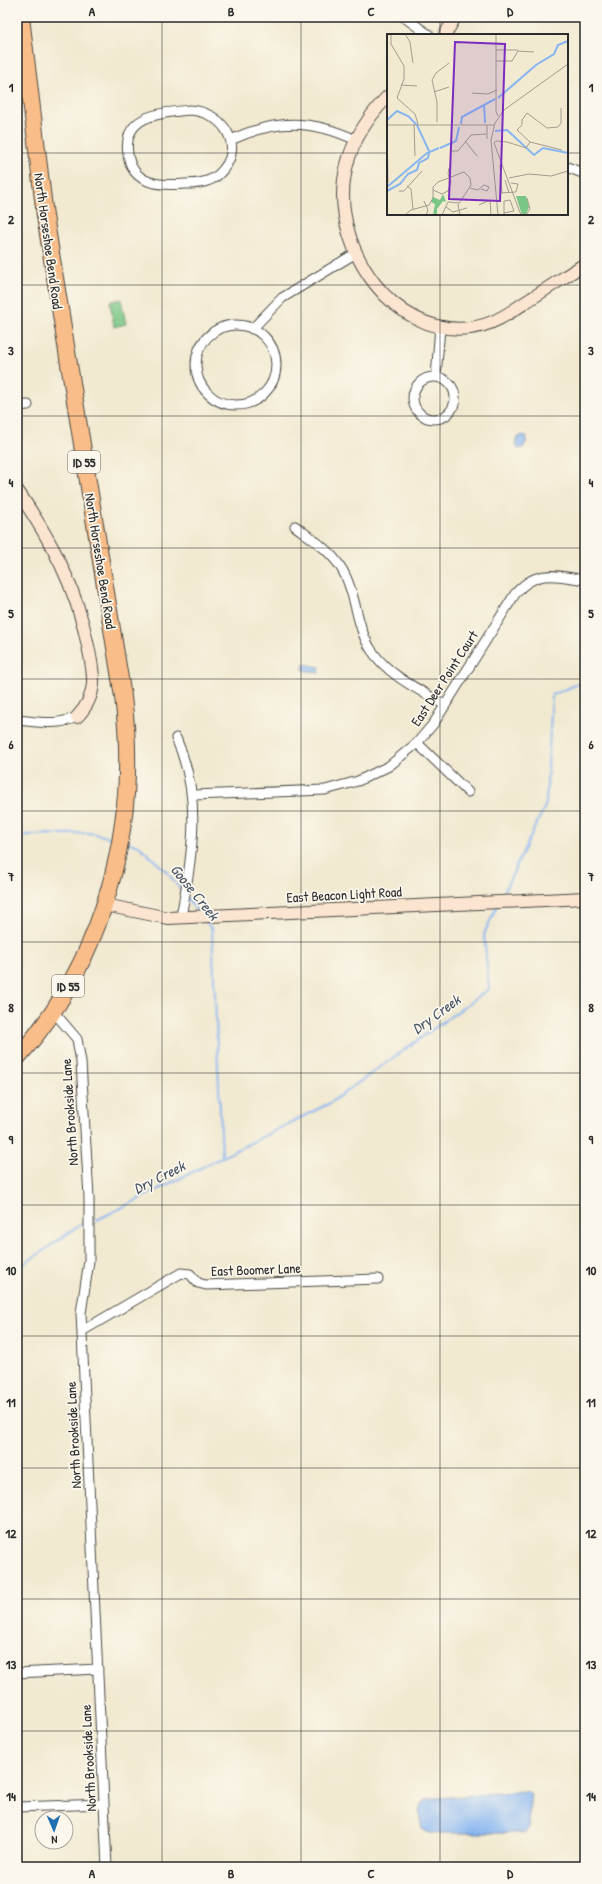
<svg xmlns="http://www.w3.org/2000/svg" width="602" height="1884" viewBox="0 0 602 1884" font-family="'Patrick Hand',sans-serif">
<style>
.green{fill:#79c685;stroke:#527858}
.water{fill:#86b5f1;stroke:#58708e}
.lines{fill:none;stroke-linecap:round;stroke-linejoin:round}
.stream{stroke:#86b5f1;stroke-width:2}
.street-casing{stroke:#494844;stroke-width:11}
.secondary-casing{stroke:#494844;stroke-width:14}
.highway-casing{stroke:#494844;stroke-width:18}
.street{stroke:#fff;stroke-width:9}
.secondary{stroke:#fce5d0;stroke-width:12}
.highway{stroke:#f8bd89;stroke-width:16}
.grid{fill:none;stroke:#2b2b2b;stroke-width:1;stroke-opacity:0.55}
.labels{text-anchor:middle;dominant-baseline:central;stroke-width:3.5;stroke-linejoin:round;paint-order:stroke}
.shield{fill:#fbf7ec;stroke:#696865;stroke-width:1}
.shield-label{font-size:13px;font-weight:bold;fill:#2b2b2b}
.street-label{font-size:14px;fill:#2b2b2b;stroke:#fbf7ec}
.water-label{font-size:15px;font-style:italic;fill:#465466;stroke:#fbf7ec}
.inset-river{fill:none;stroke:#86b5f1;stroke-width:2}
.inset-road{fill:none;stroke:#a29d8e;stroke-width:1}
.view{fill:#7b2cbf;fill-opacity:0.15;stroke:#7b2cbf;stroke-width:2}
.inset-edge{fill:none;stroke:#2b2b2b;stroke-width:2}
.neatline{fill:none;stroke:#2b2b2b;stroke-width:1.5}
.grid-label{font-size:13px;text-anchor:middle;font-weight:bold;fill:#2b2b2b}
</style>
<rect width="100%" height="100%" fill="#fbf7ec"/>
<filter id="ink" filterUnits="userSpaceOnUse"><feTurbulence type="fractalNoise" baseFrequency=".025" numOctaves="2"/><feDisplacementMap in="SourceGraphic" scale="8" xChannelSelector="R" yChannelSelector="G"/><feConvolveMatrix kernelMatrix="1 2 1 2 8 2 1 2 1" color-interpolation-filters="sRGB"/></filter>
<filter id="wash" filterUnits="userSpaceOnUse"><feTurbulence type="fractalNoise" baseFrequency=".012" numOctaves="4" result="noise"/><feDisplacementMap in="SourceGraphic" scale="16" xChannelSelector="R" yChannelSelector="G"/><feGaussianBlur stdDeviation="0.9" result="paint"/><feColorMatrix in="noise" values="0 0 0 0 0 0 0 0 0 0 0 0 0 0 0 0 0 1.4 0 .05"/><feComposite in="paint" operator="in"/></filter>
<g filter="url(#wash)">
<rect width="100%" height="100%" fill="#f1e9d0"/>
<path class="green" d="M121 299 126 324 114 327 110 302Z"/>
<path class="water" d="M522 435 526 436 527 440 523 448 518 449 516 444V439Z
M304 664 320 667 319 673 303 670Z
M526 1791 531 1795C529 1804 531 1811 528 1819L530 1826 525 1833H429L422 1829 419 1812 425 1799Z"/>
<g class="lines">
<path class="stream" d="M17 839 27 835 92 833 114 839
M126 842 139 846 166 871 182 891
M187 898 198 912
M501 898 546 804 552 695 585 681
M206 921 212 930 222 1156
M95 1221 330 1103 489 989 484 934 497 906
M17 1269 83 1223"/>
</g>
</g>
<g filter="url(#ink)">
<g class="lines">
<g class="street-casing">
<path id="street" d="M404 17 429 35
M190 110C224 112 247 148 219 174 210 183 196 184 185 184 160 186 132 185 128 154 122 114 162 113 190 110Z
M231 140C275 119 311 119 356 140
M567 167 585 174
M196 365a40 40 0 1 1 80 0a40 40 0 1 1-80 0Z
M252 329 282 298 356 253
M413 398a21 21 0 1 1 42 0a21 21 0 1 1-42 0Z
M436 377 440 327
M17 406 28 405
M295 526C315 541 336 554 346 577 357 601 357 629 372 651 389 676 420 690 445 705
M17 720C39 722 56 726 77 717
M176 738C203 798 192 855 181 917
M417 743 468 792
M193 795 325 790 358 781 389 766 417 743 434 723 515 594C536 569 555 575 585 580
M53 1011 77 1039 81 1062 89 1197V1261L81 1313 107 1867
M82 1331 181 1273 190 1274 198 1283 206 1285 378 1279
M17 1673 98 1669
M17 1807 104 1804"/>
</g>
<g class="secondary-casing">
<path id="secondary" d="M445 35 455 17
M388 96C365 120 348 147 344 180 335 250 393 337 470 328 495 325 512 311 532 298 550 287 567 275 585 264
M17 490C51 540 76 586 88 646 94 674 99 694 77 717
M105 905 168 918 585 898"/>
</g>
<g class="highway-casing">
<path id="highway" d="M17 1058C104 961 140 826 123 697L45 216 21 17"/>
</g>
<use href="#street" class="street"/>
<use href="#secondary" class="secondary"/>
<use href="#highway" class="highway"/>
</g>
</g>
<path class="grid" d="M162 17V1867M301 17V1867M440 17V35M17 153H388M567 153H585M440 214V1867M17 285H585M17 416H585M17 548H585M17 679H585M17 811H585M17 942H585M17 1073H585M17 1205H585M17 1336H585M17 1468H585M17 1599H585M17 1731H585"/>
<g class="labels">
<g class="shield">
<rect x="68" y="451" width="32" height="22" rx="3"/>
<rect x="52" y="975" width="32" height="22" rx="3"/>
</g>
<g class="shield-label">
<text x="84" y="462">ID 55</text>
<text x="68" y="986">ID 55</text>
</g>
<g class="street-label">
<text transform="translate(49 241) rotate(82)">North Horseshoe Bend Road</text>
<text transform="translate(101 561) rotate(81)">North Horseshoe Bend Road</text>
<text transform="translate(444 678) rotate(-57)">East Deer Point Court</text>
<text transform="translate(344 894) rotate(-3)">East Beacon Light Road</text>
<text transform="translate(69 1112) rotate(-94)">North Brookside Lane</text>
<text transform="translate(256 1269) rotate(-2)">East Boomer Lane</text>
<text transform="translate(73 1435) rotate(-93)">North Brookside Lane</text>
<text transform="translate(88 1758) rotate(-93)">North Brookside Lane</text>
</g>
<g class="water-label">
<text transform="translate(195 892) rotate(51)">Goose Creek</text>
<text transform="translate(436 1014) rotate(-36)">Dry Creek</text>
<text transform="translate(159 1177) rotate(-27)">Dry Creek</text>
</g>
</g>
<g transform="translate(387 34)">
<rect width="181" height="181" fill="#f1e9d0"/>
<path d="M56 160 59 168 56 167 50 175V181H46L48 170 44 168 46 163 53 166ZM129 162H139L142 173 139 181H135Z" fill="#79c685"/>
<path class="inset-river" d="M111 64 149 31 167 20 171 11 181 7M97 70 98 89M0 86 10 77 21 82 30 91 42 117M74 90 75 83 108 65M108 97 120 96 147 121 156 114 181 119M53 114 69 107 72 93M0 153 40 119 52 114M0 157 13 150 21 140 30 136 32 129 41 124 42 119"/>
<path class="inset-road" d="M4 0V10L17 32V45L10 64 28 80 31 90M18 0 23 8 26 29M109 0V78L111 82M109 16H131M109 27H125L131 17 147 18M14 51 30 52M47 58 62 53M85 59 101 60 110 56M174 74V89L171 93 160 94 140 79 135 86V91L130 96 143 108 175 116M50 88V68L45 46 49 39 62 29M27 90 28 122M0 91 1 149M0 91H107M100 91V105M78 107 90 122M64 117H71L84 101 99 100M113 131 115 159M122 144 142 140 164 142 181 137M118 146 122 159M20 152 24 155 26 175M83 154 91 156 97 151 102 153 100 157 94 155M46 156 55 160 61 157 64 148 61 140 62 134M12 157H17L35 137M114 159 129 158 131 150 124 149M37 167 41 176 39 181M92 171 103 166 104 181M59 173 66 178 80 174M117 179 127 177 123 166 117 167V181M18 181 24 176 42 171 46 164V153L51 148 77 138M55 181 61 168 72 169M73 181 71 171 84 151 83 144 77 138M111 181 104 106 108 89 117 76 181 30M134 181 107 109 109 107 120 108 139 114 143 108M139 181 143 175 140 164"/>
<path class="view" d="M68 8 118 10 113 167 62 165Z"/>
<rect width="181" height="181" class="inset-edge"/>
</g>
<rect width="602" height="1884" fill="none" stroke="#fbf7ec" stroke-width="44"/>
<g transform="translate(54 1830) rotate(178)"><circle r="19" fill="#fbf7ec" stroke="#a8a59f"/>
<path d="M0-3L7 15L0 10L-7 15Z" fill="#1f6fb2"/>
<text y="-6" font-size="11" font-weight="bold" text-anchor="middle" fill="#2b2b2b">N</text>
</g>
<rect x="22" y="22" width="558" height="1840" class="neatline"/>
<g class="grid-label">
<text x="92" y="16">A</text>
<text x="231" y="16">B</text>
<text x="371" y="16">C</text>
<text x="510" y="16">D</text>
<text x="11" y="92">1</text>
<text x="591" y="92">1</text>
<text x="11" y="224">2</text>
<text x="591" y="224">2</text>
<text x="11" y="355">3</text>
<text x="591" y="355">3</text>
<text x="11" y="487">4</text>
<text x="591" y="487">4</text>
<text x="11" y="618">5</text>
<text x="591" y="618">5</text>
<text x="11" y="749">6</text>
<text x="591" y="749">6</text>
<text x="11" y="881">7</text>
<text x="591" y="881">7</text>
<text x="11" y="1012">8</text>
<text x="591" y="1012">8</text>
<text x="11" y="1144">9</text>
<text x="591" y="1144">9</text>
<text x="11" y="1275">10</text>
<text x="591" y="1275">10</text>
<text x="11" y="1407">11</text>
<text x="591" y="1407">11</text>
<text x="11" y="1538">12</text>
<text x="591" y="1538">12</text>
<text x="11" y="1669">13</text>
<text x="591" y="1669">13</text>
<text x="11" y="1801">14</text>
<text x="591" y="1801">14</text>
<text x="92" y="1878">A</text>
<text x="231" y="1878">B</text>
<text x="371" y="1878">C</text>
<text x="510" y="1878">D</text>
</g>
</svg>
